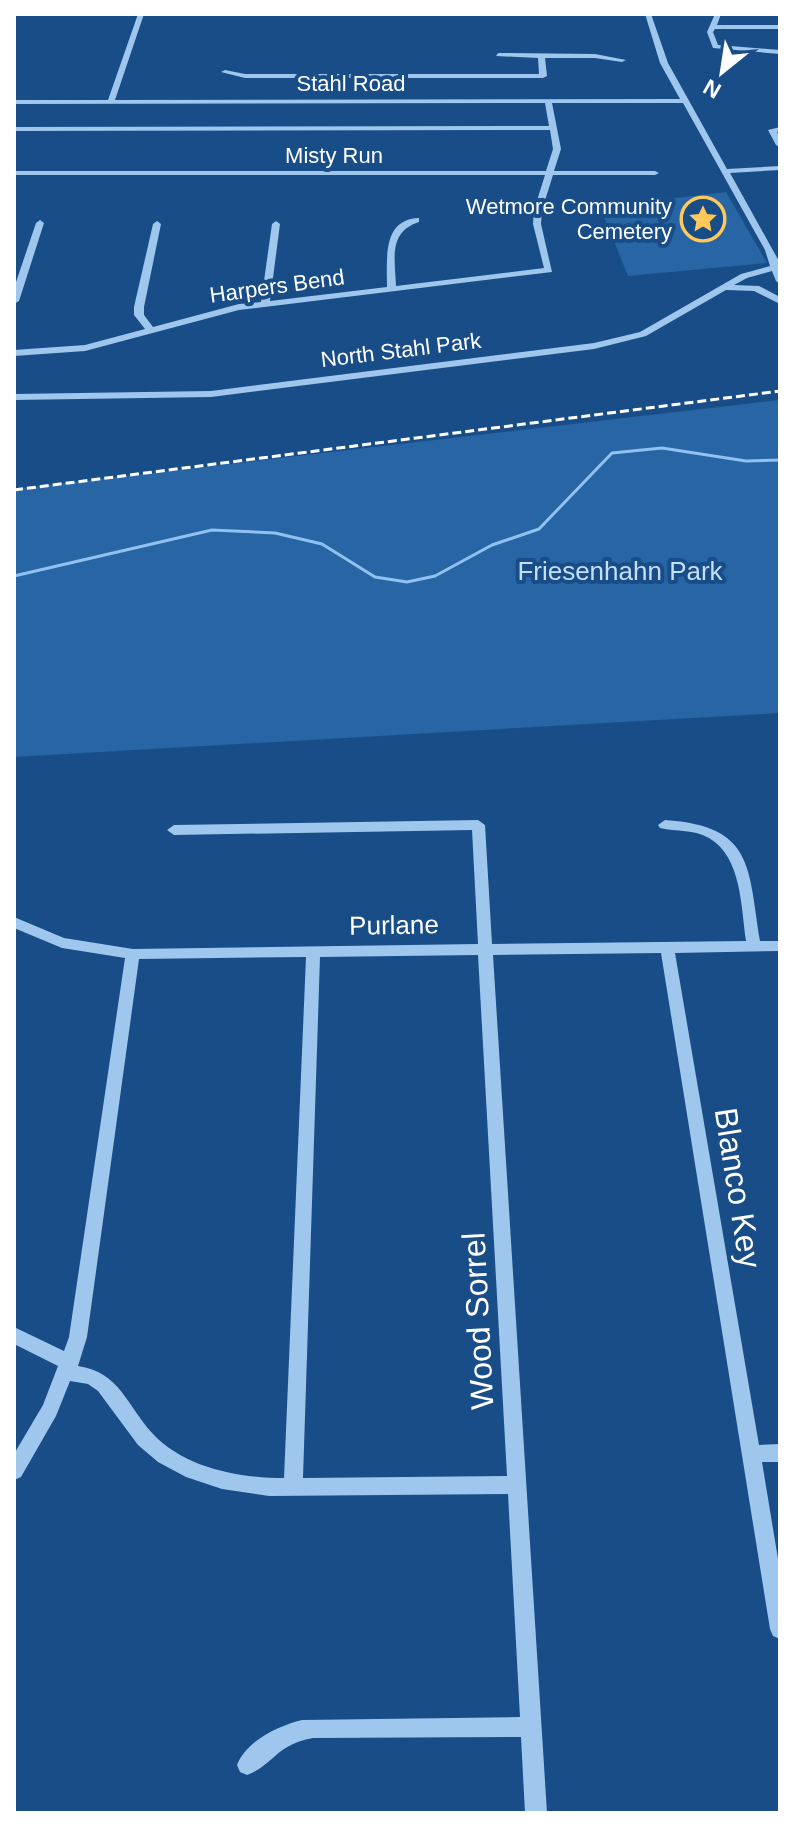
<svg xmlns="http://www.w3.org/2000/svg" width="794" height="1827" viewBox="0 0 794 1827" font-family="Helvetica,sans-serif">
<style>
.green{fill:#2765a5}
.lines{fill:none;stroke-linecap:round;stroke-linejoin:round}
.stream{stroke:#91c1f0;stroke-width:3}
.minor{fill:#9fc6ed;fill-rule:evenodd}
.rail{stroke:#fff;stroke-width:3;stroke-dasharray:9 4;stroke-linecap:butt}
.labels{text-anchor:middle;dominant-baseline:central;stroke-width:8;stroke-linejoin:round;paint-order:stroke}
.far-street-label{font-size:22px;fill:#fff;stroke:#184d87}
.far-poi-label{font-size:22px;fill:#fff;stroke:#184d87;text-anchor:end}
.park-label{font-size:26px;fill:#c5dffa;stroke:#184d87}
.street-label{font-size:26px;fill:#fff;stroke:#184d87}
.near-street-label{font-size:32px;fill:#fff;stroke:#184d87}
</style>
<rect width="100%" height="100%" fill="#184d87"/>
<path class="green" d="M726 192 767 263 628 276 600 207Z
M780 400V713L14 757V489Z"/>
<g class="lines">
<path class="stream" d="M14 576 212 530 275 533 322 544 375 577 407 582 435 576 492 545 539 529 612 453 662 448 746 461 780 460"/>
<path class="minor" d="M138 14H144L115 100 680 99 660 63 645 14H651L668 63 727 169 780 166V170L730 173 780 263V284L776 281 772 271 747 278 734 285 759 286 780 297V304L754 291 726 290 646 336 594 349 211 397 14 400V394L211 391 594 343 640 332 741 274 770 266 765 250 683 103H552L561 149 554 171H655L659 173 655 175H553L542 210 541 224 552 272 239 310 85 351 14 356V350L85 345 145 329 134 315V307L153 224 157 221 161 224 144 307V315L153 327 239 304 261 302 272 224 276 221 280 224 270 301 387 287C387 260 382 219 419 218V222C388 232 395 259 396 286L544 268 533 224 534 210 545 175H14V171H546L553 149 550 130 14 131V127L549 126 545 103 14 104V100H108Z
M715 14H721L717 25H780V29H715L713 32 718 45 780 50V54L713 48 707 32Z
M498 53 595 54 626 60 622 62 595 58H545L547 76 543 78H245L221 72 225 70 245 74H539L538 58 496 56Z
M780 127V131L777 132 780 138V147L776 145 768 130Z
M40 220 44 223 19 301 14 304V288L36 223Z
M478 820 485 825 492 944 746 941C741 908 742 857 709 838 694 829 677 832 660 828L658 825 665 820C754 826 748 867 760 941H780V951L675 953 759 1445 780 1444V1462H762L780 1571V1639L773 1636 770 1629 661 953 493 955 547 1813H525L521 1737 313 1738C275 1745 275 1764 247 1775L240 1772 237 1765C246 1741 278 1726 302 1720L520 1717 508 1494 269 1496 222 1489 186 1477 158 1462 138 1445 98 1391 88 1384 70 1381 56 1416 21 1477 14 1480V1454L43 1405 58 1366 14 1344V1327L64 1351 69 1337 125 958 62 948 14 928V917L64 938 133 949 478 944 472 830 174 835 167 830 174 825ZM478 955 507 1476 303 1478 320 957ZM306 957 284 1478C239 1478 185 1468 153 1434 127 1406 120 1372 78 1366L87 1337 139 959Z"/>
<path class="rail" d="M14 490 780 391"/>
</g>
<defs>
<g id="sight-ring" transform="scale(2.3)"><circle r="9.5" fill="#184d87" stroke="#ffc85b" stroke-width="1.5"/><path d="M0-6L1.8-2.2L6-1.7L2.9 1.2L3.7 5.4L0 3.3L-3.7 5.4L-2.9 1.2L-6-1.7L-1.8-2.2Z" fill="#ffc85b"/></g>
</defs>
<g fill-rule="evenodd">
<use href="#sight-ring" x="703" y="219"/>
</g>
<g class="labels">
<g class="far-street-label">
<text x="351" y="83">Stahl Road</text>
<text x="334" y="155">Misty Run</text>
<text transform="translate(277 286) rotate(-8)">Harpers Bend</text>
<text transform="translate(401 350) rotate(-7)">North Stahl Park</text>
</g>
<g class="far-poi-label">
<text x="672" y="206">Wetmore Community<tspan x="672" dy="25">Cemetery</tspan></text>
</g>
<g class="park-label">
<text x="620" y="571">Friesenhahn Park</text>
</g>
<g class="street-label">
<text transform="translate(394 925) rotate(-1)">Purlane</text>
</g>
<g class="near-street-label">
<text transform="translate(738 1188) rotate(81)">Blanco Key</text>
<text transform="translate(478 1321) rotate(-93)">Wood Sorrel</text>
</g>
</g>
<rect width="794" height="1827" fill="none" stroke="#ffffff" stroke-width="32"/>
<g transform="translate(722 72) rotate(210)" stroke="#184d87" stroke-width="6" paint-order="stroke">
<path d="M0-6L14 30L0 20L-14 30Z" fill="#ffffff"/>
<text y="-12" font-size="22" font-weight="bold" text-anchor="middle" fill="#ffffff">N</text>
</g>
</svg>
